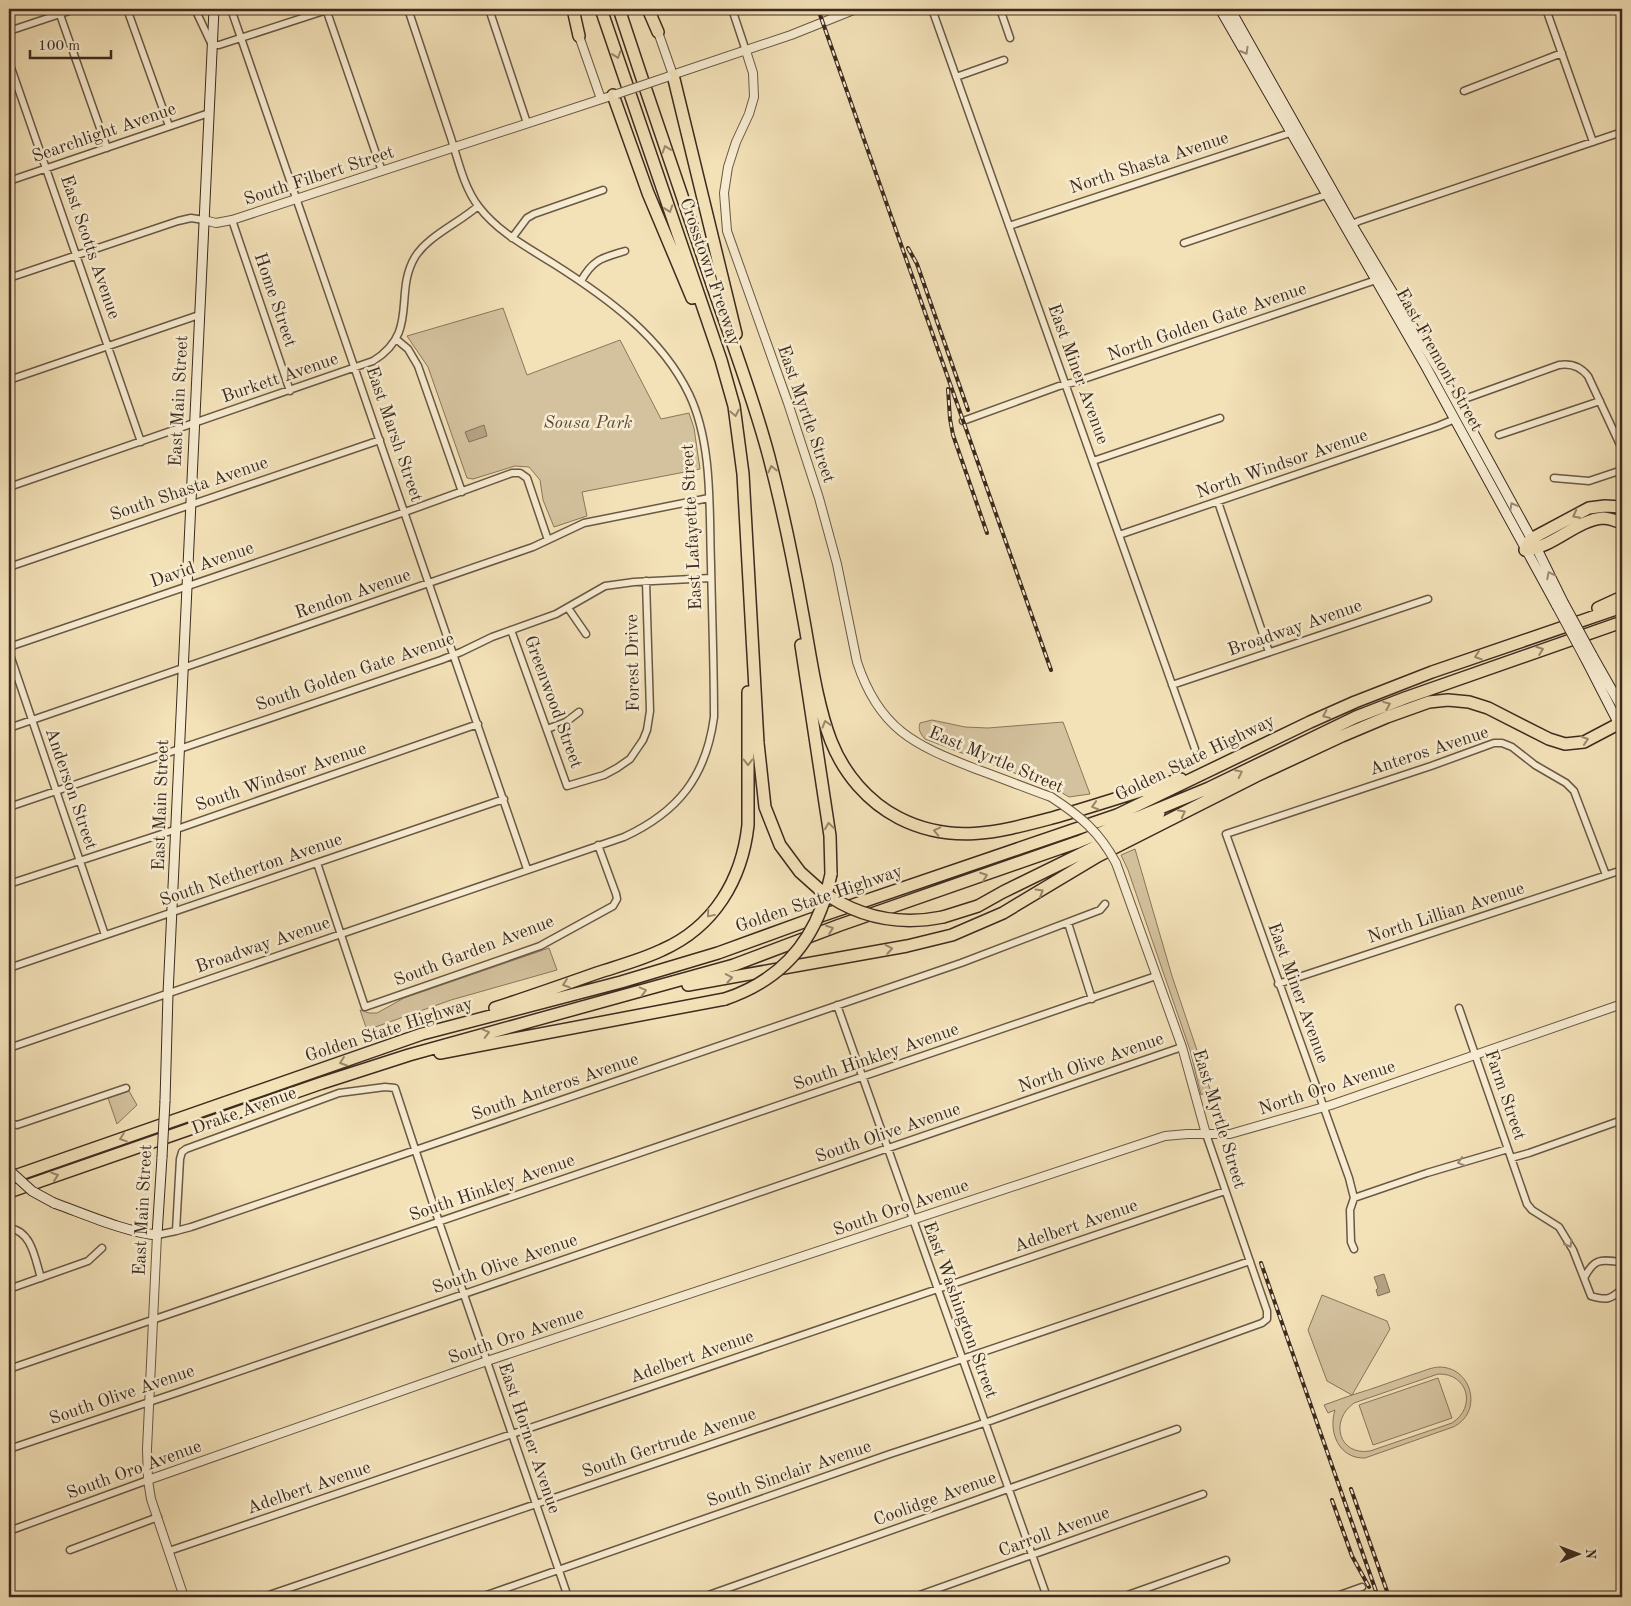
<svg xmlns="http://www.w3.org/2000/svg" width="1631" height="1606" viewBox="0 0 1631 1606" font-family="'Old Standard TT',serif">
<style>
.green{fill:#d4c29e;stroke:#88765e;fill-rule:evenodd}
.water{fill:#b5a384;stroke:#85735c}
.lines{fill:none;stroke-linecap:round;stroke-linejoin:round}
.minor-casing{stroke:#6a5845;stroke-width:9}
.tertiary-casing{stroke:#6a5845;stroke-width:10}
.secondary-casing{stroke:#3c2b1f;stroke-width:11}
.motorway-casing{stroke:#3c2b1f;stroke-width:14}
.minor{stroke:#f7ecd1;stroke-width:6}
.tertiary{stroke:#f7ecd1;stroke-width:8}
.secondary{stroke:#f7ecd1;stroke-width:9}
.motorway{stroke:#f3e1b8;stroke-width:11}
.rail-casing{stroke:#3c2b1f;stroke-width:4}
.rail{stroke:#f7ecd1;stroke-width:2;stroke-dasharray:5.5;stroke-linecap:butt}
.tertiary-bridge-casing{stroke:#6a5845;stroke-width:10;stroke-linecap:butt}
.secondary-bridge-casing{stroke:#3c2b1f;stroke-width:11;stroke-linecap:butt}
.motorway-bridge-casing{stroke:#3c2b1f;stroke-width:14;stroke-linecap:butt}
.tertiary-bridge{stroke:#f7ecd1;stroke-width:8}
.secondary-bridge{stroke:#f7ecd1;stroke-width:9}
.motorway-bridge{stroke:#f3e1b8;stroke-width:11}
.oneway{stroke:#9a8c78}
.oneway2{stroke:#98866c}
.labels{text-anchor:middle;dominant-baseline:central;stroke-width:5;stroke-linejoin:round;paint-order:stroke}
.street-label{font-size:18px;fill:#3c2b1f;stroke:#f7ecd1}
.park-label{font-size:18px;font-style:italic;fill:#5a4938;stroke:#f7ecd1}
</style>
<rect width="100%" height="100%" fill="#f3e1b8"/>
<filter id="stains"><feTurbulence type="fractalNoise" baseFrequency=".004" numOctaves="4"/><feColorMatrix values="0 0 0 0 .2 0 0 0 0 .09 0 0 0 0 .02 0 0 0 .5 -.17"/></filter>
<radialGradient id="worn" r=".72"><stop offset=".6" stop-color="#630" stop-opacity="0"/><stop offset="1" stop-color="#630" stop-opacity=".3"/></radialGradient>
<path class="green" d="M503 308 527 375 620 340 661 419 689 413 694 428 700 469 582 492 587 516 554 527 543 500 540 480 529 467 515 466 473 479 467 478 428 367 407 336Z
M932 720 965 727 988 728 1063 722 1090 794 1069 797 1054 788 925 739C920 733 918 730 920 723Z
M1135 849 1172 976 1210 1089 1201 1095 1190 1050 1128 870 1121 855Z
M549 948 557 970 451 1000 367 1030 360 1010 369 1013H377L404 998Z
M129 1091 137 1105 117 1124 108 1098Z
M1322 1295 1387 1321 1390 1329 1352 1395C1373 1389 1393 1381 1414 1374 1422 1372 1431 1367 1440 1367 1473 1368 1483 1413 1453 1427L1365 1458C1339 1459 1328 1432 1335 1410L1328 1413 1324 1405 1352 1395 1327 1381 1308 1330ZM1438 1374C1468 1373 1477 1407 1452 1423L1370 1451C1339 1456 1329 1421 1354 1403Z
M1438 1378 1452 1418 1373 1445 1359 1405Z"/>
<path class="water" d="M484 425 487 436 469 442 465 432Z
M1384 1274 1390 1292 1378 1296 1376 1290 1378 1288 1374 1277Z"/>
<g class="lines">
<g class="minor-casing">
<path id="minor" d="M58 9 107 148
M127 9 169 126
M195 9 212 45H219L330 9
M231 9 527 869
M326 9 382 171
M489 9 527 123
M732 9 746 51
M932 9 1195 749
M1000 9 1010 38
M1546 9 1593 142
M9 31 75 9
M9 62 141 442
M956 77 1004 60
M1464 91 1562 53
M9 181 209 113
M232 220 290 391
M1009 226 1293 132
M1349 226 1359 221 1622 132
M512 238 527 218 534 214 603 190
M1184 243 1329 194
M9 278 178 221 191 218 204 220
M581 281C593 259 602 258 625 251
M396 339 408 349 418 366 462 492
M9 380 199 315
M1456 402 1559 365C1571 363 1580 366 1588 376L1622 449
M963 421 1059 386 1075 382 1376 280
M1499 435 1600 401
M1093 461 1220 418
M1554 478 1589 481 1622 470
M9 487 373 361C420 332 393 294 415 257 428 236 459 223 478 206
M1218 502 1269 652
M1119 535 1438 426 1455 419
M9 567 380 440
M568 608 586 634
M511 630 567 786 604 775 617 768 630 759 643 740 647 730 650 711 646 581
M9 647 405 512 512 473H520L527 478 548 540
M9 652 105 935
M1172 685 1428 599
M9 728 533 547 584 523 709 498
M547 729 566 722 579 712
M9 807 441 660 461 652 492 637 556 614 605 586 634 582 711 578
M317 863 365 1007 540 946 613 906 617 899 616 894 598 845
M9 884 177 829 478 724
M1068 923 1092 999
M9 968 504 799
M1278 984 1622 870
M837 1005 1047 1597
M1459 1008 1527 1204 1532 1210 1559 1227 1573 1250 1591 1296C1607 1301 1611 1299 1622 1289
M9 1048 624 837C678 812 706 777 714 717 714 666 712 615 711 564 709 510 713 444 689 394 661 336 606 297 554 264 527 247 498 232 479 207 464 188 458 160 451 138 437 95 422 52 408 9
M9 1115 11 1123 17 1125 126 1088
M1511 1158 1529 1153 1622 1120
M1354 1198 1427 1173 1508 1149
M9 1228C32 1231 35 1259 41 1278
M176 1231 180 1159 182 1152 186 1149 339 1093 385 1087 395 1088 439 1222 568 1597
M157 1235 176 1231 191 1227 961 963 1100 910 1105 904
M1354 1249 1351 1242 1350 1210 1354 1198 1349 1178 1226 834 1431 766 1494 743H1502L1512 747 1535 765 1566 783 1574 791 1606 875
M1584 1278C1595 1257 1601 1260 1622 1262
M9 1289 88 1261 102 1248
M9 1369 1156 976
M9 1449 179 1392 1182 1047
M9 1531 148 1480
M70 1550 158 1517
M169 1551 1225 1191
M263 1597 1250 1261
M481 1597 890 1454 990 1421 1262 1323 1267 1319V1311L1206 1134
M703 1597 1177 1429
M914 1597 1203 1494
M1122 1597 1226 1560
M1334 1597 1362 1587"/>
</g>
<g class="tertiary-casing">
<path id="tertiary" d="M658 32 673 75
M579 36 601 99
M746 51 753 73 754 97 749 114 736 142 728 167 724 193 727 231 788 403 819 498 837 564 857 662C879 729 914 745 976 769 1001 778 1026 788 1051 797
M669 76 791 35 856 9
M204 220 216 223 232 220 617 94
M1116 863 1182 1047 1206 1134
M157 1235 147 1449 148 1480 151 1499 184 1597
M148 1480 487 1361 1165 1136 1187 1134H1230L1331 1105 1622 1004"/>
</g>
<g class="secondary-casing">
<path id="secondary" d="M1220 9 1425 365 1557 606
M1230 9 1352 225 1440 372 1537 549 1563 602
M1592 655 1622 708
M1585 658 1622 730
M165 1101 168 994 214 9
M54 1203C85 1214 125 1232 157 1235L162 1157"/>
</g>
<g class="motorway-casing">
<path id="motorway" d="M573 9 579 36
M601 9 721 360 734 406 743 474 758 743 765 807 780 845 800 872 819 889
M619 9C650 103 682 197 714 290 733 345 754 400 769 457 782 507 793 559 802 610 810 652 816 702 831 741 844 774 868 802 899 818 952 845 999 832 1052 818 1095 806 1138 791 1181 779
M648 9 658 32
M673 75 736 334
M613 95 648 193 692 298
M1525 550 1531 539 1589 508 1605 506 1622 507
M1525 550C1553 548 1576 520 1603 518 1609 518 1616 521 1622 523
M1598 608 1622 597
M801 645 830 836 831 874
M943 917 978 906 1003 892 1150 820 1159 813
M688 985 907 946 952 935 1003 913 1098 856 1256 776 1342 736 1387 717 1429 702 1448 700 1469 702 1488 708 1549 739 1565 744 1584 742 1622 722
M495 1008C529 997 563 985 597 973 618 966 641 960 662 950 714 927 742 880 748 825V692
M440 1053 725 999
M9 1178 422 1034 621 982 718 953 809 920 1117 815 1310 722 1355 702 1432 672 1622 607
M9 1192 322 1083 409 1055 734 965 840 925 1078 842 1209 788 1356 717 1405 698 1622 622"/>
</g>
<use href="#minor" class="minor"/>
<use href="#tertiary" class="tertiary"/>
<use href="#secondary" class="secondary"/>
<use href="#motorway" class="motorway"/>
<g class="rail-casing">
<path id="rail" d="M818 9 1051 670
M908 248 917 264 968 410
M948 389 950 419 953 435 987 533
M1261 1263 1378 1597
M1351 1489 1389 1597
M1332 1500 1352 1556 1369 1587"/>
</g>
<use href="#rail" class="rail"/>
<g class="tertiary-bridge-casing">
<path id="tertiary-bridge" d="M617 94 667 77
M1051 797C1080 816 1099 831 1116 863"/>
</g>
<g class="secondary-bridge-casing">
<path id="secondary-bridge" d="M1563 602 1592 655
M1557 606 1585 658
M162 1157 165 1101
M9 1170 32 1191 54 1203"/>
</g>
<g class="motorway-bridge-casing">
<path id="motorway-bridge" d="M819 889C856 917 898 926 943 917
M725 999C785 979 819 936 831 874"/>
</g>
<use href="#tertiary-bridge" class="tertiary-bridge"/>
<use href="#secondary-bridge" class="secondary-bridge"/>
<use href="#motorway-bridge" class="motorway-bridge"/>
</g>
<defs><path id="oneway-chevron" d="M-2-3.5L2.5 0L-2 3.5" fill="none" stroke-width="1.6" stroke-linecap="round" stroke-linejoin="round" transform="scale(1.25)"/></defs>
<g class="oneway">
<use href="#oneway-chevron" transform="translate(1245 51) rotate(60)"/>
<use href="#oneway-chevron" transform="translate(1513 506) rotate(-119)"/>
<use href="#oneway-chevron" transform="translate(1550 575) rotate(-117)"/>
<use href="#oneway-chevron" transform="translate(1461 1162) rotate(163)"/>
<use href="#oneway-chevron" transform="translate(1569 1244) rotate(60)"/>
</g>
<g class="oneway2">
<use href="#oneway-chevron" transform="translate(617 55) rotate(71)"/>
<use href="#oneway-chevron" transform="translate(666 149) rotate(-109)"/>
<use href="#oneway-chevron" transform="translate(669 209) rotate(71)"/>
<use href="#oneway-chevron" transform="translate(735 413) rotate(79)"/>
<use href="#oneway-chevron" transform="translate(772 469) rotate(-103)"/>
<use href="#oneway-chevron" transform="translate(1576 515) rotate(153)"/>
<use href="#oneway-chevron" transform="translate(1540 650) rotate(-20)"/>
<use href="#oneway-chevron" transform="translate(1478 656) rotate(161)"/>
<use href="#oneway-chevron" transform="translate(1387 705) rotate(-22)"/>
<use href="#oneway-chevron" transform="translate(1326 715) rotate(156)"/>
<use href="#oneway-chevron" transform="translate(826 724) rotate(-106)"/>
<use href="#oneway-chevron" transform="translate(1585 740) rotate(-18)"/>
<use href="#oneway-chevron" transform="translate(748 762) rotate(90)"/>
<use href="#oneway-chevron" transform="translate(1239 773) rotate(-26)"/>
<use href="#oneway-chevron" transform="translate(1095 806) rotate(163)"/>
<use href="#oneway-chevron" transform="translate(1182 813) rotate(-27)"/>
<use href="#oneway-chevron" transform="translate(829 826) rotate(-98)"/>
<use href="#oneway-chevron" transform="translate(937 831) rotate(-167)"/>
<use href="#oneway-chevron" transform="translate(984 876) rotate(-20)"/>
<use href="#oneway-chevron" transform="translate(1040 892) rotate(-31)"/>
<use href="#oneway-chevron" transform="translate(710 914) rotate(130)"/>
<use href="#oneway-chevron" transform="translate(830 929) rotate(-21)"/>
<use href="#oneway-chevron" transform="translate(889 949) rotate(-10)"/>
<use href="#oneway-chevron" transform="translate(729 978) rotate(-10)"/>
<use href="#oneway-chevron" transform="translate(566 984) rotate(161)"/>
<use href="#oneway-chevron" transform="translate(643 991) rotate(-15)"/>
<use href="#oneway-chevron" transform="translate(486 1033) rotate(-15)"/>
<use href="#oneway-chevron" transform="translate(343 1062) rotate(161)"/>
<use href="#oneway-chevron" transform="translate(123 1138) rotate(161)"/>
<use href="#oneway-chevron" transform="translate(55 1176) rotate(-19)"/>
</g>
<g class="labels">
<g class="street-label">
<text transform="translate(104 133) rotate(-19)">Searchlight Avenue</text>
<text transform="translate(1149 163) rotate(-18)">North Shasta Avenue</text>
<text transform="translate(319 176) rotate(-18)">South Filbert Street</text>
<text transform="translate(90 247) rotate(71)">East Scotts Avenue</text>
<text transform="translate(710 272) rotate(71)">Crosstown Freeway</text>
<text transform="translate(275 300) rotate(71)">Home Street</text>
<text transform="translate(1207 322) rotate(-19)">North Golden Gate Avenue</text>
<text transform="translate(1439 360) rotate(61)">East Fremont Street</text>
<text transform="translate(1078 374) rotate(70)">East Miner Avenue</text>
<text transform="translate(280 378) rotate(-19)">Burkett Avenue</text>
<text transform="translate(179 401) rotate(-87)">East Main Street</text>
<text transform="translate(806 414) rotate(71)">East Myrtle Street</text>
<text transform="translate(394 434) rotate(71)">East Marsh Street</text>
<text transform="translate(1282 464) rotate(-19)">North Windsor Avenue</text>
<text transform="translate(189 489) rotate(-19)">South Shasta Avenue</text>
<text transform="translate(692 527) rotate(-93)">East Lafayette Street</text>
<text transform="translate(202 565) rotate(-19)">David Avenue</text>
<text transform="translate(353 594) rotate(-19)">Rendon Avenue</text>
<text transform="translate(1295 628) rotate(-19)">Broadway Avenue</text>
<text transform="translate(633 663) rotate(-91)">Forest Drive</text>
<text transform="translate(355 672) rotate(-19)">South Golden Gate Avenue</text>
<text transform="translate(553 702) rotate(70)">Greenwood Street</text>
<text transform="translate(1429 751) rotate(-18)">Anteros Avenue</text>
<text transform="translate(1195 758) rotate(-26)">Golden State Highway</text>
<text transform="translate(996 760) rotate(23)">East Myrtle Street</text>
<text transform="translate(281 777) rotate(-19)">South Windsor Avenue</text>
<text transform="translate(71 789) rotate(71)">Anderson Street</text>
<text transform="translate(161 805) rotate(-88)">East Main Street</text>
<text transform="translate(251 870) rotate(-19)">South Netherton Avenue</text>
<text transform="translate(819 899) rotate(-19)">Golden State Highway</text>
<text transform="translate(1446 913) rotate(-18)">North Lillian Avenue</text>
<text transform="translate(263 945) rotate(-19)">Broadway Avenue</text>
<text transform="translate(474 951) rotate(-21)">South Garden Avenue</text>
<text transform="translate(1298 993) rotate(70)">East Miner Avenue</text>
<text transform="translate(389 1030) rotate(-18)">Golden State Highway</text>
<text transform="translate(876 1057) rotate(-19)">South Hinkley Avenue</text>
<text transform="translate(1091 1063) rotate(-19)">North Olive Avenue</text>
<text transform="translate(555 1087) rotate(-19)">South Anteros Avenue</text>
<text transform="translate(1327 1088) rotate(-18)">North Oro Avenue</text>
<text transform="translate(1505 1095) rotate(71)">Farm Street</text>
<text transform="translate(244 1111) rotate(-20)">Drake Avenue</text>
<text transform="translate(1219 1119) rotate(73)">East Myrtle Street</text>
<text transform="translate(888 1133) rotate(-19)">South Olive Avenue</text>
<text transform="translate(492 1188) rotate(-19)">South Hinkley Avenue</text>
<text transform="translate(901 1208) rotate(-19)">South Oro Avenue</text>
<text transform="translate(143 1210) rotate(-87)">East Main Street</text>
<text transform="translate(1076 1226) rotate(-19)">Adelbert Avenue</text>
<text transform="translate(505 1264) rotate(-19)">South Olive Avenue</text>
<text transform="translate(960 1310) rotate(70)">East Washington Street</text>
<text transform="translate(516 1336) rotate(-19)">South Oro Avenue</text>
<text transform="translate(692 1357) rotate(-19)">Adelbert Avenue</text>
<text transform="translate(122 1395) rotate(-19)">South Olive Avenue</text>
<text transform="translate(529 1438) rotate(71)">East Horner Avenue</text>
<text transform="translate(669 1443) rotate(-19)">South Gertrude Avenue</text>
<text transform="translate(134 1470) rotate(-20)">South Oro Avenue</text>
<text transform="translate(789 1474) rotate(-19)">South Sinclair Avenue</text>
<text transform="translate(309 1488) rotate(-19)">Adelbert Avenue</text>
<text transform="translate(935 1499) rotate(-20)">Coolidge Avenue</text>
<text transform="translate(1054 1532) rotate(-20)">Carroll Avenue</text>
</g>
<g class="park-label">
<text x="588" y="423">Sousa Park</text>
</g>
</g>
<rect width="1631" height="1606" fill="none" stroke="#f3e1b8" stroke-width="30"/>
<rect x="10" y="10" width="1611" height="1586" fill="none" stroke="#3c2b1f" stroke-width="2.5"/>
<rect x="15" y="15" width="1601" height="1576" fill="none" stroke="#3c2b1f"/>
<g transform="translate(1578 1554) rotate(89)" stroke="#f7ecd1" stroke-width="4" paint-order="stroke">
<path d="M0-4L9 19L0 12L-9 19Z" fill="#3c2b1f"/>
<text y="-8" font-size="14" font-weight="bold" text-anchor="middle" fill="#3c2b1f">N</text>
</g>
<path d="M30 50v8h81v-8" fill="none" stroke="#3c2b1f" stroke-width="2.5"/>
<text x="38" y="50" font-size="15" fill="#3c2b1f" stroke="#f7ecd1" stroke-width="4" paint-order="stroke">100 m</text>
<rect width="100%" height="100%" filter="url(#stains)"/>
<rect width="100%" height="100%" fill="url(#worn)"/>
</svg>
